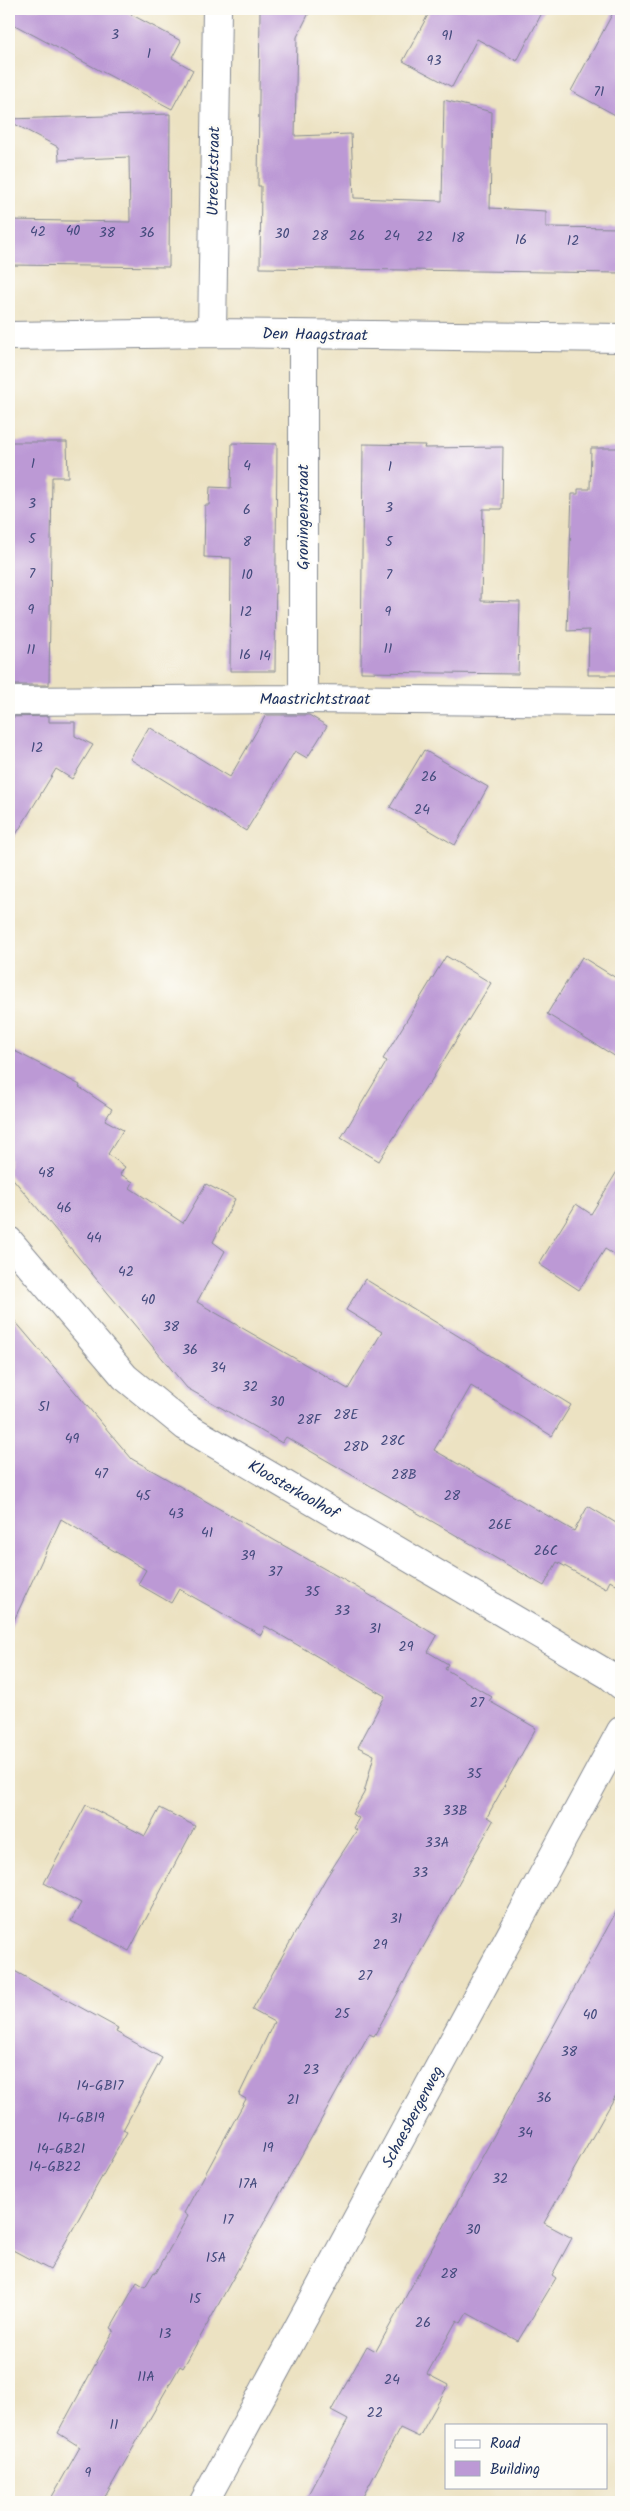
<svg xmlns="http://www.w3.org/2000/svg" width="630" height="2511" viewBox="0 0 630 2511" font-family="Kalam,sans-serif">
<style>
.building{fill:#bc99d5}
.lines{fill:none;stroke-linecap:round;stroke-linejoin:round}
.minor-casing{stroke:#848890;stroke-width:30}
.minor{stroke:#fff;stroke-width:28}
.labels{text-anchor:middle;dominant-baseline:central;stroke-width:5;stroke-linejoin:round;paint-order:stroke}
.number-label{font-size:14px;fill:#434a7c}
.street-label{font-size:16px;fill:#1b2f5e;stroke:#fdfcf7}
</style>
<rect width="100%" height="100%" fill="#fdfcf7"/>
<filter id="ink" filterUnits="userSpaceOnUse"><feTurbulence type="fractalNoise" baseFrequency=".02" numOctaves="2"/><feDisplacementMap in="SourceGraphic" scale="10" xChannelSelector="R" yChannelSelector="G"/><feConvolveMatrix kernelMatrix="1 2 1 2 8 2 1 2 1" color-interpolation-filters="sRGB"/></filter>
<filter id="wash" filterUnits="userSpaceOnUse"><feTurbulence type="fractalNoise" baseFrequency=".0096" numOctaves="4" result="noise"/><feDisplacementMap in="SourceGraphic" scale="20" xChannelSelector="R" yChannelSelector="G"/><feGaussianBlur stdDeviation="1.12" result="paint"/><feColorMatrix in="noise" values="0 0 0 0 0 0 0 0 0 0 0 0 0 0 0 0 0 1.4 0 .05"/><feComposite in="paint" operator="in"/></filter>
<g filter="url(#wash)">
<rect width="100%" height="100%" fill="#ece2c2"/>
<g id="blocks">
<path class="building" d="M9 9H121L181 41 172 58 193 70 172 109 9 22Z
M260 9H311L297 37 295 136 351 134 354 198 442 201 444 100 492 112 490 208 546 211V227L621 228V273L260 268 261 186H258Z
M422 9H544L517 61 477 39 452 87 403 61 429 13Z
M615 9H621V118L571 91Z
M170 114 169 267 9 265V220L130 222 129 157 59 160 58 147 9 121V119Z
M9 442H67L68 477H52L49 685H9Z
M232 443 277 444 275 671H230L231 558 204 557 205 505H209L210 487 231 488Z
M363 444 425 445 424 448 503 447 502 509H483L481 601 520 602 518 674 361 672Z
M591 448H621V675H588L589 630 567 631 572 494H578V489H590Z
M266 715H309L327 726 307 758 295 751 246 831 130 759 149 727 230 777Z
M49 716V722H75V736L93 745 72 779 56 769 9 846V717Z
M424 750 488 787 455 845 390 807Z
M446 956 491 983 428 1086 427 1085 379 1161 341 1138 387 1061 383 1059Z
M582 957 621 981V1060L547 1014Z
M9 1048 80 1085 79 1087 112 1109 105 1120 123 1130 108 1154 125 1167 120 1174 133 1182 130 1188 183 1223 206 1184 235 1199 213 1242 225 1251 197 1302 348 1389 382 1332 346 1310 365 1279 571 1405 552 1436 471 1386 434 1450 574 1531 588 1506 621 1526V1588L610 1581 606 1589 557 1562 544 1586 286 1437 282 1443 187 1388 9 1174Z
M621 1165V1259L605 1249 579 1290 539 1264 576 1204 591 1214Z
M9 1314 132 1459 358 1588 437 1636 428 1652 448 1664 445 1669 492 1697 489 1701 536 1728 487 1817 493 1821 374 2036 369 2034 183 2368 180 2366 102 2502H49L80 2447 58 2433 114 2330 111 2328 137 2282 145 2287 154 2272 156 2273 188 2216 184 2213 246 2099 239 2095 274 2022 252 2010 326 1878 357 1830 353 1828 359 1818 352 1814 364 1793 374 1755 358 1747 385 1696 265 1626 261 1635 179 1589 171 1603 138 1584 146 1570 61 1519 9 1631Z
M86 1805 145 1836 160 1808 195 1826 129 1951 71 1921 81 1903 44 1883Z
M621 1903V2086L544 2223 572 2238 552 2275 556 2278 518 2341 467 2313 461 2323 457 2320 427 2374 448 2385 419 2437 400 2428 360 2502H304L348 2420 331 2411 367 2346 376 2351Z
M9 1968 118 2028 116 2032 162 2058 123 2130 127 2132 50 2270 9 2248Z"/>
</g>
</g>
<g filter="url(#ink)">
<use href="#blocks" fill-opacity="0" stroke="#848890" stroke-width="1"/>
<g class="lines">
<g class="minor-casing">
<path id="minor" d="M212 333 217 9
M303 335V699
M9 336 212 333 621 338
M9 701 303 699 621 702
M9 1241 125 1377 185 1426 609 1675 621 1685
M204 2502 621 1731"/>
</g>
<use href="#minor" class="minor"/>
</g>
</g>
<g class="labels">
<g class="number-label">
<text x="115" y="35">3</text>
<text x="447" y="36">91</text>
<text x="149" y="54">1</text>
<text x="434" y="61">93</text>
<text x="599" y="92">71</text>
<text x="73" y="231">40</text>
<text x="38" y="232">42</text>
<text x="107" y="233">38</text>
<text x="147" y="233">36</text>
<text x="282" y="234">30</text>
<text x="320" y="236">28</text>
<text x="357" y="236">26</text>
<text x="392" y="236">24</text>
<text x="425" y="237">22</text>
<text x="458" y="238">18</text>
<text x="521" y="240">16</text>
<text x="573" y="241">12</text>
<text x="33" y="464">1</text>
<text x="247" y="466">4</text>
<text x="390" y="467">1</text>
<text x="32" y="504">3</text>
<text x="389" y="508">3</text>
<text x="247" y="510">6</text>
<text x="32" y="539">5</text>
<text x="247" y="542">8</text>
<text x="389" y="542">5</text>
<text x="32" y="574">7</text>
<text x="247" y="575">10</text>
<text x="389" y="575">7</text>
<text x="31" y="610">9</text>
<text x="246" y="612">12</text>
<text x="388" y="612">9</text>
<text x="388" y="649">11</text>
<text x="31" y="650">11</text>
<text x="245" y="655">16</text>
<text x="265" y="656">14</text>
<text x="37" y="748">12</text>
<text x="429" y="777">26</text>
<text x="422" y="810">24</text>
<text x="46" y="1173">48</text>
<text x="64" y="1208">46</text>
<text x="94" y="1238">44</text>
<text x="126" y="1272">42</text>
<text x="148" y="1300">40</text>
<text x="171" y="1327">38</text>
<text x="190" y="1350">36</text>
<text x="218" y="1368">34</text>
<text x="250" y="1387">32</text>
<text x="277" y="1402">30</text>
<text x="44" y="1407">51</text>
<text x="346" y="1415">28E</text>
<text x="309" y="1420">28F</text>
<text x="72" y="1439">49</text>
<text x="393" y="1441">28C</text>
<text x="356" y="1447">28D</text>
<text x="101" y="1474">47</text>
<text x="404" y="1475">28B</text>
<text x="143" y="1496">45</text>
<text x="452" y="1496">28</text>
<text x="176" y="1514">43</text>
<text x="500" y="1525">26E</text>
<text x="207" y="1533">41</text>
<text x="546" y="1551">26C</text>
<text x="248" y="1556">39</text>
<text x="275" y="1572">37</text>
<text x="312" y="1592">35</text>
<text x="342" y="1611">33</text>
<text x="375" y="1629">31</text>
<text x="406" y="1647">29</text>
<text x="477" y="1703">27</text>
<text x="474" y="1774">35</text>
<text x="455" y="1811">33B</text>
<text x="437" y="1843">33A</text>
<text x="420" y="1873">33</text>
<text x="396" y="1919">31</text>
<text x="380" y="1945">29</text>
<text x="365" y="1976">27</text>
<text x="342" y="2014">25</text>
<text x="590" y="2015">40</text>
<text x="569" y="2052">38</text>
<text x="311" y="2070">23</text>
<text x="100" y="2086">14-GB17</text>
<text x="544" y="2098">36</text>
<text x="293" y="2100">21</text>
<text x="81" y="2118">14-GB19</text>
<text x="525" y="2133">34</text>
<text x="268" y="2148">19</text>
<text x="61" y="2149">14-GB21</text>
<text x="55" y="2167">14-GB22</text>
<text x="500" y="2179">32</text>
<text x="248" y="2184">17A</text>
<text x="228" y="2220">17</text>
<text x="473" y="2230">30</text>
<text x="216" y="2258">15A</text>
<text x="449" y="2274">28</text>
<text x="195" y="2299">15</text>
<text x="423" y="2323">26</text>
<text x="165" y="2334">13</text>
<text x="146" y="2377">11A</text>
<text x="392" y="2380">24</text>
<text x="375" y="2413">22</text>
<text x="114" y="2425">11</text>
<text x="88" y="2473">9</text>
</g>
<g class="street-label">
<text transform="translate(214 171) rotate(-89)">Utrechtstraat</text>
<text transform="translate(315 335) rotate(1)">Den Haagstraat</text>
<text transform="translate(303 517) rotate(-90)">Groningenstraat</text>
<text x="315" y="699">Maastrichtstraat</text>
<text transform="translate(293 1490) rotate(30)">Kloosterkoolhof</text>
<text transform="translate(413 2117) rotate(-62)">Schaesbergerweg</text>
</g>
</g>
<rect width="630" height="2511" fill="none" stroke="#fdfcf7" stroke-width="30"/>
<rect x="445" y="2424" width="162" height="65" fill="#fdfcf7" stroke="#a3aaba"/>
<rect x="455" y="2440" width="25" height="8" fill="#ffffff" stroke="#a3aaba"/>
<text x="490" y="2448" font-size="15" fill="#1b2f5e">Road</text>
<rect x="455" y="2461" width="25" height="15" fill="#bc99d5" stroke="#a3aaba"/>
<text x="490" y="2474" font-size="15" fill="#1b2f5e">Building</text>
</svg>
